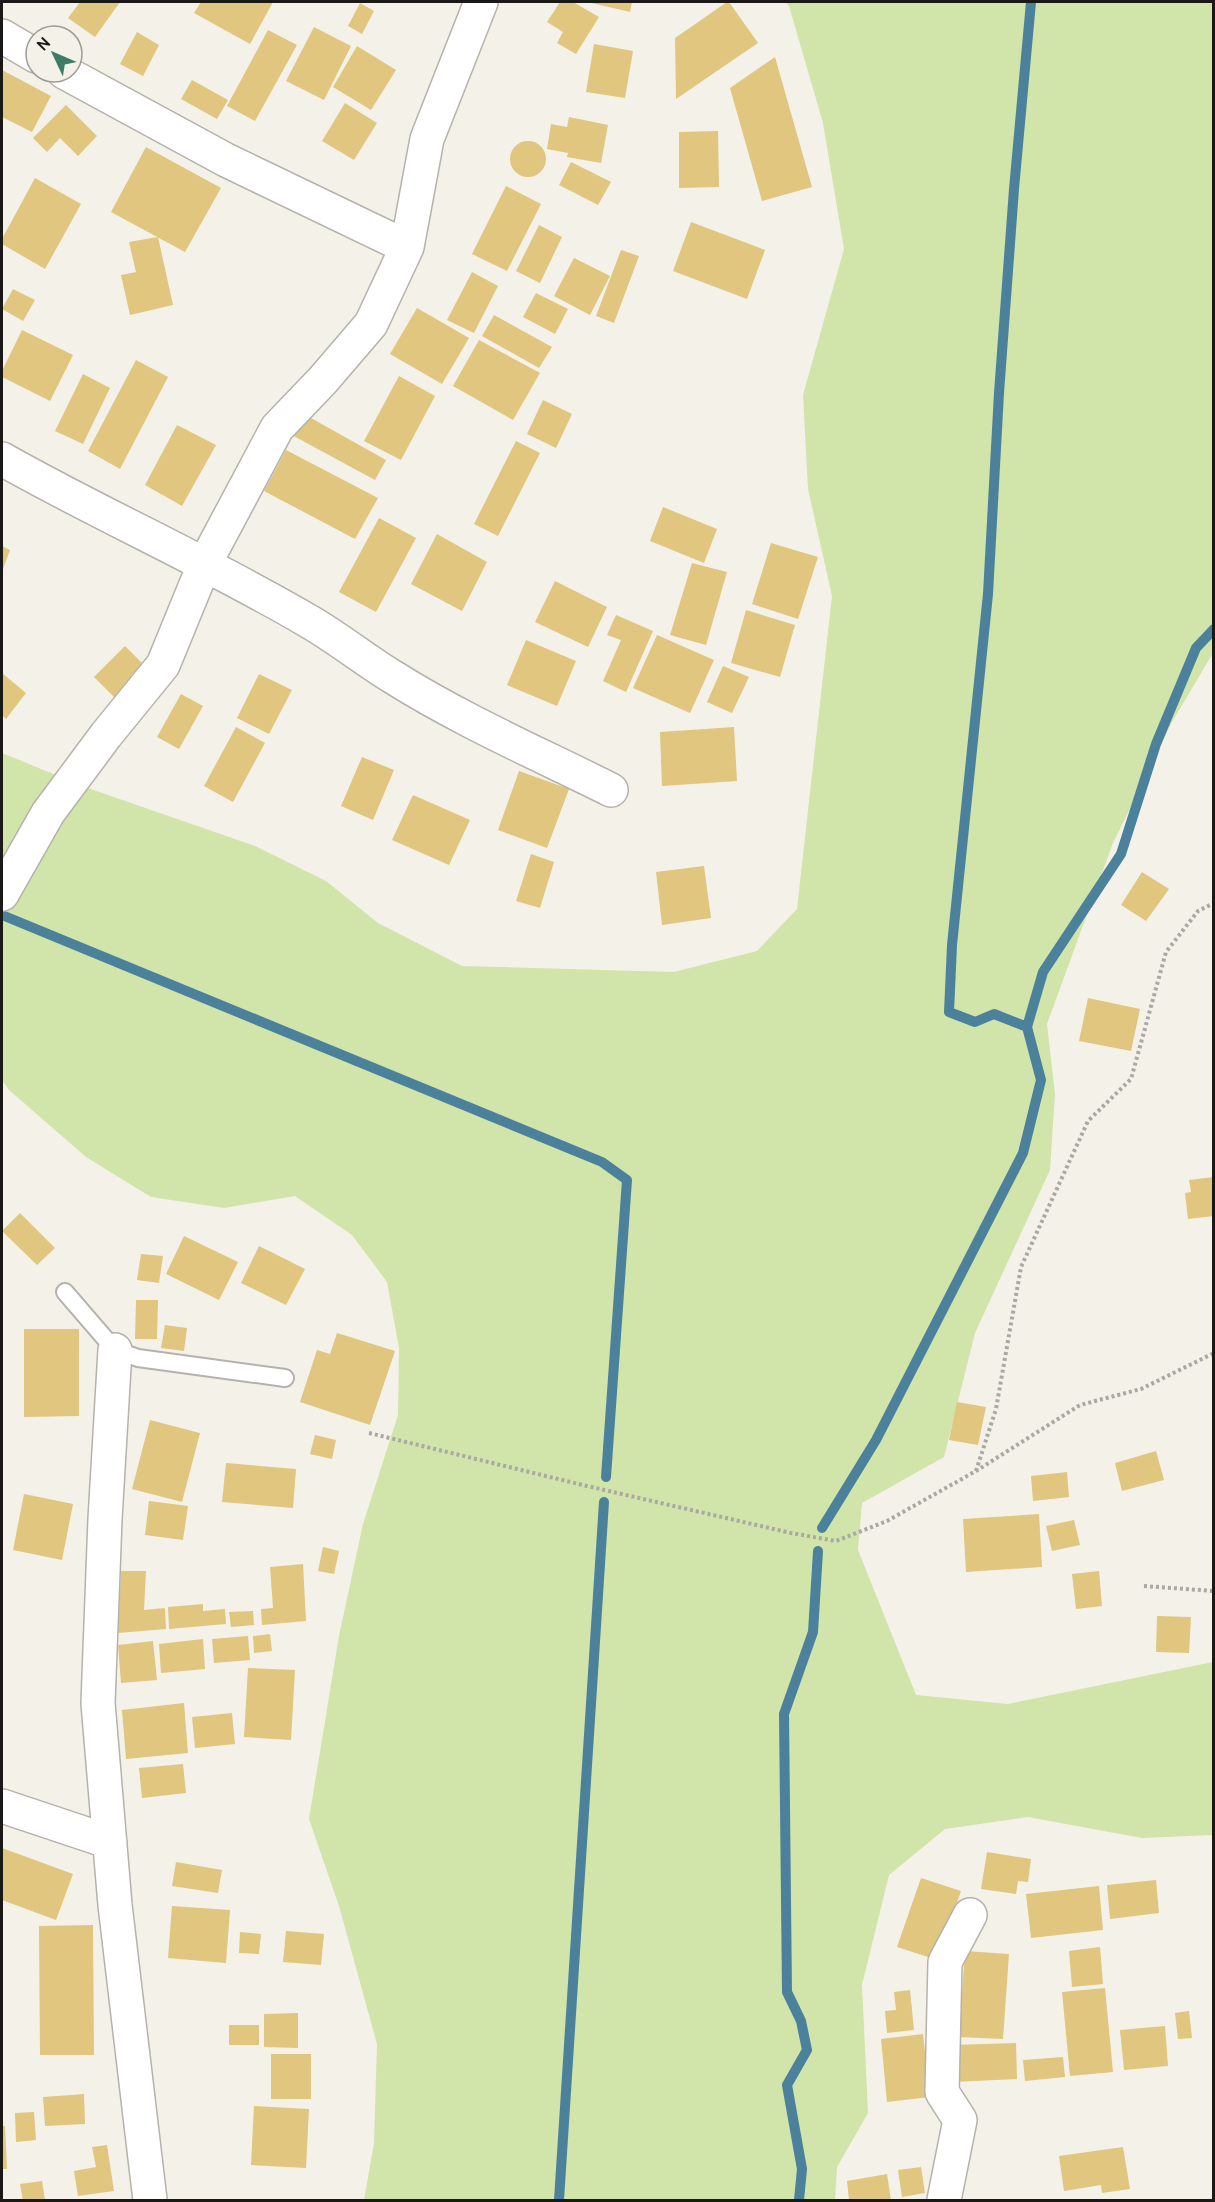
<svg xmlns="http://www.w3.org/2000/svg" width="1215" height="2202" viewBox="0 0 1215 2202" font-family="Cabin,sans-serif">
<style>
.green{fill:#d1e4aa}
.lines{fill:none;stroke-linecap:round;stroke-linejoin:round}
.stream{stroke:#4b819b;stroke-width:10}
.building{fill:#e0c67e}
.service-casing{stroke:#b5b2ab;stroke-width:20}
.minor-casing{stroke:#b5b2ab;stroke-width:36}
.path{stroke:#aaa8a2;stroke-width:4;stroke-dasharray:3 3;stroke-linecap:butt}
.service{stroke:#fff;stroke-width:16}
.minor{stroke:#fff;stroke-width:33}
</style>
<rect width="100%" height="100%" fill="#f4f1e9"/>
<path class="green" d="M786 2H1213V653L1172 722 1113 843 1047 1024 1055 1094 1050 1170 975 1333 944 1457 862 1503 858 1550 916 1695 1008 1704 1213 1662V1835L1142 1838 1028 1817 945 1829 889 1875 862 1985 868 2113 837 2167 835 2200H364L374 2143 377 2044 339 1906 309 1819 339 1636 363 1524 398 1415 399 1348 387 1282 352 1235 295 1196 224 1208 151 1197 86 1157 9 1090 2 1080V753L85 787 255 846 326 881 378 923 462 966 674 972 757 951 797 909 832 596 808 489 803 395 844 249 823 123 789 6Z"/>
<g class="lines">
<path class="stream" d="M2 915 602 1162 627 1180 606 1477
M1027 1027 994 1014 975 1022 949 1012 952 945 988 594 999 393 1014 189 1031 2
M822 1528 876 1440 1023 1153 1041 1080 1027 1027 1043 972 1121 854 1156 744 1196 648 1214 629
M559 2200 604 1502
M799 2200 802 2169 787 2085 807 2050 801 2021 787 1992 784 1714 813 1632 818 1551"/>
</g>
<path class="building" d="M80 2H120L95 37 68 18Z
M201 2H273L250 44 194 13Z
M560 2H573L599 17 576 54 557 43 563 32 547 22Z
M587 2H632L630 12Z
M727 2H729L758 43 676 99 675 38Z
M360 3 374 11 362 34 348 26Z
M314 27 351 46 324 100 286 81Z
M268 30 297 45 255 121 227 106Z
M137 32 159 45 143 76 120 64Z
M594 44 633 51 625 98 586 92Z
M357 46 396 70 371 110 333 87Z
M775 57 812 187 762 201 730 88Z
M2 70 51 96 32 132 2 117Z
M192 80 228 100 217 119 181 99Z
M345 103 377 123 354 160 322 141Z
M66 105 97 136 78 156 60 138 47 152 33 138Z
M569 117 608 125 601 163 567 157 568 153 547 149 551 124 567 127Z
M718 131 719 187 679 188V132Z
M510 159a18 18 0 1 1 36 0a18 18 0 1 1-36 0Z
M146 147 221 188 185 252 111 212Z
M571 162 611 182 598 205 559 185Z
M35 178 81 204 45 269 2 244V239Z
M506 186 541 204 507 271 472 254Z
M691 222 765 250 747 299 673 271Z
M539 225 562 237 540 283 516 271Z
M158 237 173 305 130 315 121 275 136 272 129 242Z
M621 250 639 256 614 323 596 316Z
M574 258 610 276 590 315 554 296Z
M472 272 498 286 474 333 447 320Z
M13 289 35 300 23 321 2 309Z
M536 293 568 309 555 334 523 317Z
M417 308 469 338 442 384 390 354Z
M494 315 552 347 539 368 482 336Z
M22 330 73 355 50 401 2 377V371Z
M479 340 540 373 513 420 453 386Z
M136 360 168 377 120 469 88 451Z
M83 374 110 388 83 444 55 431Z
M399 376 435 396 401 460 364 441Z
M543 400 572 414 556 448 527 434Z
M302 413 386 460 375 480 290 434Z
M177 425 216 445 182 506 145 485Z
M516 441 540 453 498 536 474 524Z
M286 450 378 498 355 539 264 491Z
M663 507 717 529 704 563 650 541Z
M379 518 416 538 376 612 339 592Z
M437 534 487 562 462 611 411 584Z
M771 543 818 557 798 619 752 604Z
M2 546 10 550 2 572Z
M692 563 727 572 706 645 670 635Z
M555 581 607 607 588 647 535 622Z
M746 610 795 625 780 677 731 663Z
M616 615 653 631 626 692 603 681 621 640 607 635Z
M657 635 714 660 690 713 633 688Z
M526 640 576 661 557 706 507 685Z
M125 646 148 669 117 700 94 677Z
M723 666 749 677 732 713 707 702Z
M2 673 26 693 6 719 2 715Z
M259 674 292 690 269 734 237 718Z
M181 694 203 706 179 749 157 737Z
M236 727 265 743 233 802 204 786Z
M734 727 737 781 662 786 660 732Z
M362 757 394 770 373 820 341 806Z
M519 771 569 789 547 848 498 830Z
M413 795 470 820 449 865 392 840Z
M531 854 554 862 540 908 516 901Z
M704 866 711 918 662 925 656 872Z
M1142 872 1169 889 1146 921 1121 905Z
M1088 998 1140 1009 1131 1051 1079 1041Z
M1214 1177V1216L1188 1219 1185 1193 1191 1192 1189 1180Z
M20 1213 55 1248 37 1265 2 1231Z
M184 1236 238 1262 219 1300 166 1274Z
M259 1246 305 1269 286 1305 241 1283Z
M141 1254 163 1256 159 1283 137 1280Z
M136 1300H158L157 1339H135Z
M165 1325 187 1328 184 1351 161 1348Z
M24 1329H79V1416L24 1417Z
M337 1333 395 1351 370 1425 300 1402 317 1350 330 1354Z
M957 1402 986 1407 978 1445 949 1440Z
M150 1420 200 1433 182 1502 132 1489Z
M315 1435 336 1440 332 1459 310 1454Z
M1156 1451 1164 1480 1122 1491 1115 1463Z
M226 1463 296 1469 293 1508 222 1502Z
M1067 1472 1069 1497 1033 1501 1031 1476Z
M24 1494 73 1504 62 1560 13 1550Z
M149 1501 188 1506 183 1540 145 1535Z
M1039 1514 1042 1567 966 1572 963 1519Z
M1074 1520 1080 1545 1052 1551 1046 1526Z
M323 1547 339 1551 334 1574 318 1571Z
M303 1564 306 1621 262 1625 261 1609 273 1608 270 1567Z
M121 1571H146L144 1610 165 1608 166 1629 118 1633Z
M1099 1571 1102 1606 1076 1609 1072 1574Z
M203 1604V1611L225 1609 226 1624 169 1629 168 1607Z
M253 1611 254 1625 231 1627 229 1612Z
M1157 1616 1191 1617 1189 1653 1156 1652Z
M270 1634 272 1651 254 1653 253 1636Z
M248 1636 250 1660 214 1663 212 1639Z
M203 1639 205 1669 161 1673 159 1644Z
M153 1641 157 1680 121 1683 118 1645Z
M248 1668 295 1670 291 1740 244 1737Z
M184 1703 188 1753 126 1759 122 1710Z
M232 1713 235 1744 195 1748 192 1717Z
M183 1764 186 1793 142 1798 139 1768Z
M2 1848 73 1874 56 1920 2 1900Z
M987 1852 1031 1859 1028 1882 1018 1881 1016 1894 981 1889Z
M176 1862 222 1870 218 1893 172 1886Z
M921 1878 961 1891 937 1960 897 1947Z
M1156 1880 1159 1913 1110 1919 1107 1885Z
M1099 1886 1103 1930 1031 1938 1026 1894Z
M172 1906 230 1910 226 1963 168 1958Z
M93 1925 94 2055H40L39 1926Z
M286 1931 324 1934 321 1965 283 1962Z
M240 1932 261 1934 259 1954 239 1953Z
M1100 1947 1103 1984 1072 1987 1069 1951Z
M965 1951 1009 1954 1003 2039 959 2037Z
M1105 1988 1113 2072 1070 2076 1062 1992Z
M910 1990 914 2030 887 2033 885 2011 896 2010 894 1992Z
M1189 2011 1192 2038 1178 2039 1175 2013Z
M298 2013V2048L264 2047V2014Z
M229 2025H259V2045H229Z
M1165 2026 1168 2066 1124 2070 1120 2030Z
M923 2034 930 2097 887 2102 881 2039Z
M1016 2043 1017 2079 953 2082 952 2045Z
M271 2054H311V2099H271Z
M1063 2057 1065 2077 1025 2081 1023 2060Z
M84 2094 85 2124 45 2126 43 2097Z
M254 2106 309 2109 306 2168 251 2165Z
M34 2112 36 2140 16 2142 15 2113Z
M2 2126H5L7 2169H2Z
M107 2145 114 2191 78 2196 74 2171 96 2167 92 2147Z
M1123 2147 1130 2189 1102 2193 1101 2185 1064 2191 1059 2156Z
M921 2167 925 2193 902 2197 898 2170Z
M887 2174 891 2200H849L847 2181Z
M42 2181 45 2200H23L20 2184Z"/>
<g class="lines">
<g class="service-casing">
<path id="service" d="M65 1292 115 1350 138 1358 285 1378"/>
</g>
<g class="minor-casing">
<path id="minor" d="M2 36 36 56
M64 72 226 160 407 247 427 139 481 2
M2 459C103 516 210 563 310 622 339 639 365 660 393 677 461 720 539 754 611 790
M2 894 48 813 106 735 163 665 204 565 277 428 323 380 371 324 407 247
M115 1350 105 1519 98 1703 115 1905 150 2200
M2 1806 110 1842
M944 2200 960 2120 942 2092 945 1962 970 1915"/>
</g>
<path class="path" d="M369 1433 587 1486 791 1533 836 1541 887 1521 976 1471 1080 1405 1141 1389 1214 1353
M976 1471 996 1409 1021 1267 1088 1121 1131 1079 1166 952 1198 911 1214 903
M1144 1586 1214 1591"/>
<use href="#service" class="service"/>
<use href="#minor" class="minor"/>
</g>
<rect width="1215" height="2202" fill="none" stroke="#1b1917" stroke-width="6"/>
<g transform="translate(54 54) rotate(314)"><circle r="28" fill="#f4f1e9" stroke="#9d9b95" stroke-width="1.5"/>
<path d="M0-4.5L10 22L0 15L-10 22Z" fill="#3f7c68"/>
<text y="-9" font-size="16" font-weight="bold" text-anchor="middle" fill="#1b1917">N</text>
</g>
</svg>
